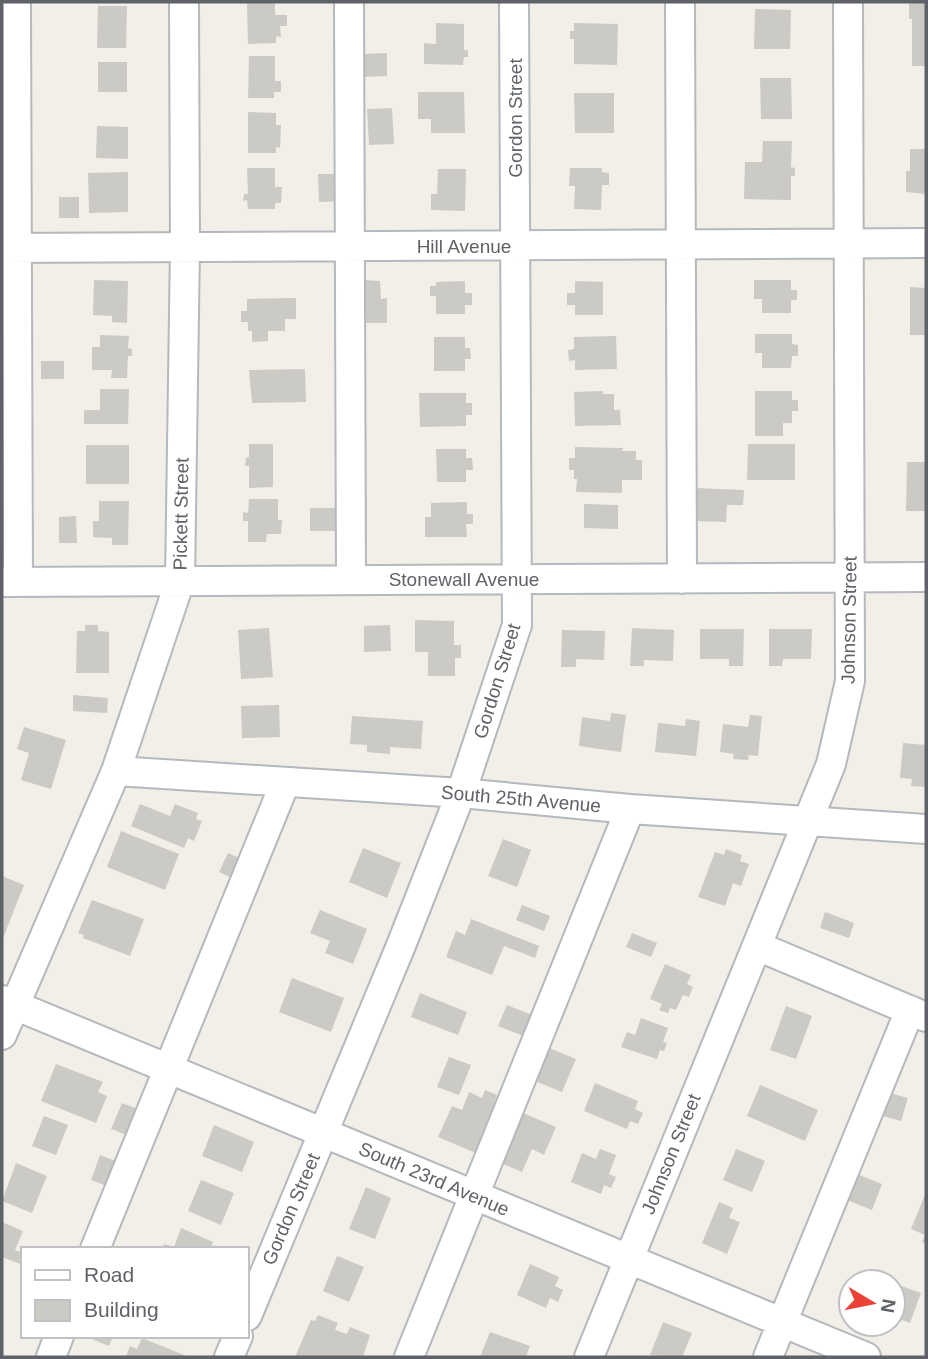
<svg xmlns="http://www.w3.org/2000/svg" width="928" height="1359" viewBox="0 0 928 1359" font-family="Helvetica,sans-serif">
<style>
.building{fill:#cccac5}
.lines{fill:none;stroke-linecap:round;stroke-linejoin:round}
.minor-casing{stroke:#b5b8bc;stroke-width:32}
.minor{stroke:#fff;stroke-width:28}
.labels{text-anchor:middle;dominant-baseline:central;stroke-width:7;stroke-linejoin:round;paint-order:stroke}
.street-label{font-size:19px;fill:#5f6368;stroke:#fff}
</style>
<rect width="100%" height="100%" fill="#f1efe8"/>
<path class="building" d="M275 2V15H287V26H280L281 37 276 36V43L248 44 247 3Z
M909 2H926V66H912V19H909Z
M98 6H127L126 48H97Z
M755 9 791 10 790 49H754Z
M436 23 464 24V50H468V57H464L463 65 424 64V43L436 44Z
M574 23 618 24 617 65 574 64V39H570V31H574Z
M387 53V76L361 77V54Z
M249 56H275V81H281V92H274V98H248Z
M98 62H127V92H98Z
M760 78H791L792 119H761Z
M418 92H464L465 133H431V119H418Z
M574 93H614V133H575Z
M392 108 394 144 369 145 367 109Z
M248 112 276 113V125H281L280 148 276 147V153H248Z
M97 126 128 127V159L96 158Z
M763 141H792L791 167 795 168V176H791V200L744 199 745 162H762Z
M910 149H926V194L906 192V171H910Z
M247 168H275V187H282L281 203H275V209H248L247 200 243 201 244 194H248Z
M570 168H602V172L609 173V185H602L601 210 574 209 575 186H569Z
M438 169H466L465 211 431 210V194H437Z
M128 172V212L89 213 88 173Z
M318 174H342L343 201 319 202Z
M59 197H79V218H59Z
M94 280 128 281 127 323 112 322V316L93 315Z
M363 280 380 281 381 299 387 298V323H363Z
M754 280H791V290H797V300H791V313H762V299H754Z
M465 281V293H472V305H465V314H436V296H430V286H436V282Z
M575 281 603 282V315H575V305H567V293H575Z
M910 287 926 288V335H910Z
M296 298V319H285V331H268V341L252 342V331H248V322H241V311H247V299Z
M755 334H792V344L798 345V356H792L791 368H762V353H755Z
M100 335 129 336 128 348 132 349V356H128L127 378H111L112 370H92V347H100Z
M616 336 617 369 575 370V360L569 361 568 350 574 349V337Z
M434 337H465V348H470L471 359H465V371H434Z
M41 361H64V379H41Z
M305 369 306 402 252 403 249 370Z
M100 389H129L128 424H84V410H100Z
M603 391V394H614V410H620L621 425 575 426 574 392Z
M755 391H792V400H798V411H792V423H783V436H755Z
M419 393H466V403H472V415H466V426L420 427Z
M249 444H273V487L249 488V466H245L246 458 249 457Z
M748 444H795V480H747Z
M86 445H129V484H86Z
M575 447 623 448 622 451H636V460H642V480H622V493L576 492 577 479H574V470H569V458H575Z
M436 449H466V458H472L473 470H466V482H437Z
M907 462H926V511H906Z
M696 488 744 490 743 505H727L726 522 695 521Z
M249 499H278V520H282L281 534H267L266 542H248V521H243V512L248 513Z
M99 501H129L128 545H112V538L93 537V521H99Z
M467 502V514H473V524H466L467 537H425V517H431V503Z
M584 504 618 505V529L584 528Z
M310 508H344V531H310Z
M76 516 77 543H59V517Z
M415 620 454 621V645H461V658H455V676H428V652H415Z
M85 625H98V631L109 632V673H76L77 631H85Z
M390 625 391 651 364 652V626Z
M269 628 273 677 241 679 238 630Z
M632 628 674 630 673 661 644 660V666H630Z
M700 629H744L743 666H729V659H700Z
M769 629H812L811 659H783L782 666H769Z
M562 630 605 631 604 660 576 659V667H561Z
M73 695 108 698 107 713 73 711Z
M279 705 280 737 242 738 241 706Z
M611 713 626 715 621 752 579 746 582 717 610 721Z
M750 715 762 716 758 756 749 755 748 760 733 759 734 754 720 752 723 724 748 727Z
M352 716 423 721 421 749 390 747V754L367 752V745L350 744Z
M686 719 700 721 696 756 655 752 658 723 685 726Z
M24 727 66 740 51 789 21 780 29 753 17 749Z
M903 743 926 745V787L911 786 912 779 900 778Z
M140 804 170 816 175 804 198 813 196 819 202 821 194 841 188 838 184 848 131 826Z
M121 831 179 854 165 890 107 867Z
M503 839 531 850 517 887 488 876Z
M363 848 401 863 387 898 349 882Z
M726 849 742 855 740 861 749 864 741 886 733 883 725 906 698 897 715 852 724 855Z
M228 853 248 862 239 881 219 872Z
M2 876 24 885 2 941Z
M92 900 144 919 130 956 83 938 84 935 78 933Z
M522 905 550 916 544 931 516 920Z
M320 910 367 929 353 964 325 953 330 941 310 933Z
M825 912 854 923 849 938 820 928Z
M471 919 539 946 535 958 504 946 492 975 446 957 456 931 465 935Z
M632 933 657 943 651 957 626 947Z
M665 964 691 975 687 984 693 987 689 997 683 995 676 1010 670 1008 668 1013 659 1010 662 1004 650 999Z
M292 978 344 998 331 1032 279 1012Z
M420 993 467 1012 458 1035 411 1017Z
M507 1005 535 1016 526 1037 498 1026Z
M786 1006 812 1016 796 1059 770 1050Z
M641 1018 668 1028 663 1042 667 1043 664 1051 660 1050 657 1059 621 1047 627 1032 635 1035Z
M549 1048 576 1059 562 1092 535 1081Z
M449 1057 471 1065 459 1095 437 1087Z
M56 1064 103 1082 98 1092 107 1096 96 1123 41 1101Z
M595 1083 638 1101 635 1109 643 1113 638 1124 630 1121 627 1129 584 1111Z
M760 1085 818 1110 805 1141 747 1116Z
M485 1090 497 1095 494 1103 499 1104 478 1154 438 1137 452 1106 462 1110 469 1092 482 1098Z
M890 1093 908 1098 901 1121 883 1116Z
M122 1103 143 1111 132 1137 111 1129Z
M523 1113 556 1127 544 1155 532 1149 522 1172 501 1163Z
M44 1116 68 1125 56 1155 32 1146Z
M214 1125 254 1142 242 1172 202 1156Z
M600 1149 616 1155 609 1174 616 1177 611 1188 604 1185 601 1194 571 1182 582 1153 596 1159Z
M736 1149 765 1161 752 1192 723 1180Z
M100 1155 121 1163 112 1188 91 1180Z
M16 1163 47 1176 32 1213 2 1201Z
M852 1172 882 1184 872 1210 842 1198Z
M201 1180 234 1193 221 1225 188 1211Z
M366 1187 391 1198 375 1239 349 1229Z
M926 1192V1244L922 1242 925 1235 911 1229Z
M719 1202 733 1208 729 1218 740 1222 727 1254 702 1243Z
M2 1222 23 1231 15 1250 23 1253V1265L2 1257Z
M181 1228 213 1242 211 1249H162L164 1244 174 1247Z
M337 1256 364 1267 349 1302 323 1291Z
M530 1264 559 1277 555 1286 563 1290 558 1302 550 1298 546 1308 517 1295Z
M856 1274 873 1282H852Z
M893 1283 921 1293 910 1323 893 1317Z
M318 1315 338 1323 335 1330 347 1334 350 1327 370 1335 363 1357H295L311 1320 315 1321Z
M663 1322 692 1333 682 1357 650 1355Z
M490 1332 530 1346 526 1357H480Z
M84 1336H113L109 1346Z
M142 1338 189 1357H126L130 1346 137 1349Z"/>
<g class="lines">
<g class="minor-casing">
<path id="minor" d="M16 2 18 582
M349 2 351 580
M680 2 682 579
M2 248 926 243
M2 582 926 577
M116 771 461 793 630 809 926 829
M757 946 926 1017
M2 1000 866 1357
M2 1035 116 771 180 581 185 247 184 2
M95 1249 285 783
M247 1316 402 943 461 793 517 625 514 2
M51 1357 59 1336
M229 1357 238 1336
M409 1357 630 809
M589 1357 831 764 850 681 848 2
M768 1357 910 1010"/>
</g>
<use href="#minor" class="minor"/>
</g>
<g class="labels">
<g class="street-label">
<text transform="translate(515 118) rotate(-90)">Gordon Street</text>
<text x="464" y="246">Hill Avenue</text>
<text transform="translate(181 514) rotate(-89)">Pickett Street</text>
<text x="464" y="579">Stonewall Avenue</text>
<text transform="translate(849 620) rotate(-89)">Johnson Street</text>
<text transform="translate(497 681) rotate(-73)">Gordon Street</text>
<text transform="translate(521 799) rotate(5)">South 25th Avenue</text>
<text transform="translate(671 1154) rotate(-68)">Johnson Street</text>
<text transform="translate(434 1179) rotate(23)">South 23rd Avenue</text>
<text transform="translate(291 1209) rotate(-67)">Gordon Street</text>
</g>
</g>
<rect width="928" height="1359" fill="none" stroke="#5f6368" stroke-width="7"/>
<rect x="21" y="1247" width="228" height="91" fill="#ffffff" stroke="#bfc1c3" stroke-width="2"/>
<rect x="35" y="1270" width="35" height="10" fill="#ffffff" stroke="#bfc1c3" stroke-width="2"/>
<text x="84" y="1282" font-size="21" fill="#5f6368">Road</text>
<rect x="35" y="1300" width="35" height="21" fill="#cccac5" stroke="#bfc1c3" stroke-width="2"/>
<text x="84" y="1317" font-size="21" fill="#5f6368">Building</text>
<g transform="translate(872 1303) rotate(100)"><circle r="33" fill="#ffffff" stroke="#bfc1c3" stroke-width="2"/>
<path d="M0-5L12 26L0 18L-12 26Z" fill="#ea4335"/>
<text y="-10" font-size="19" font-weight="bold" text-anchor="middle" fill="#5f6368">N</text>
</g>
</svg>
